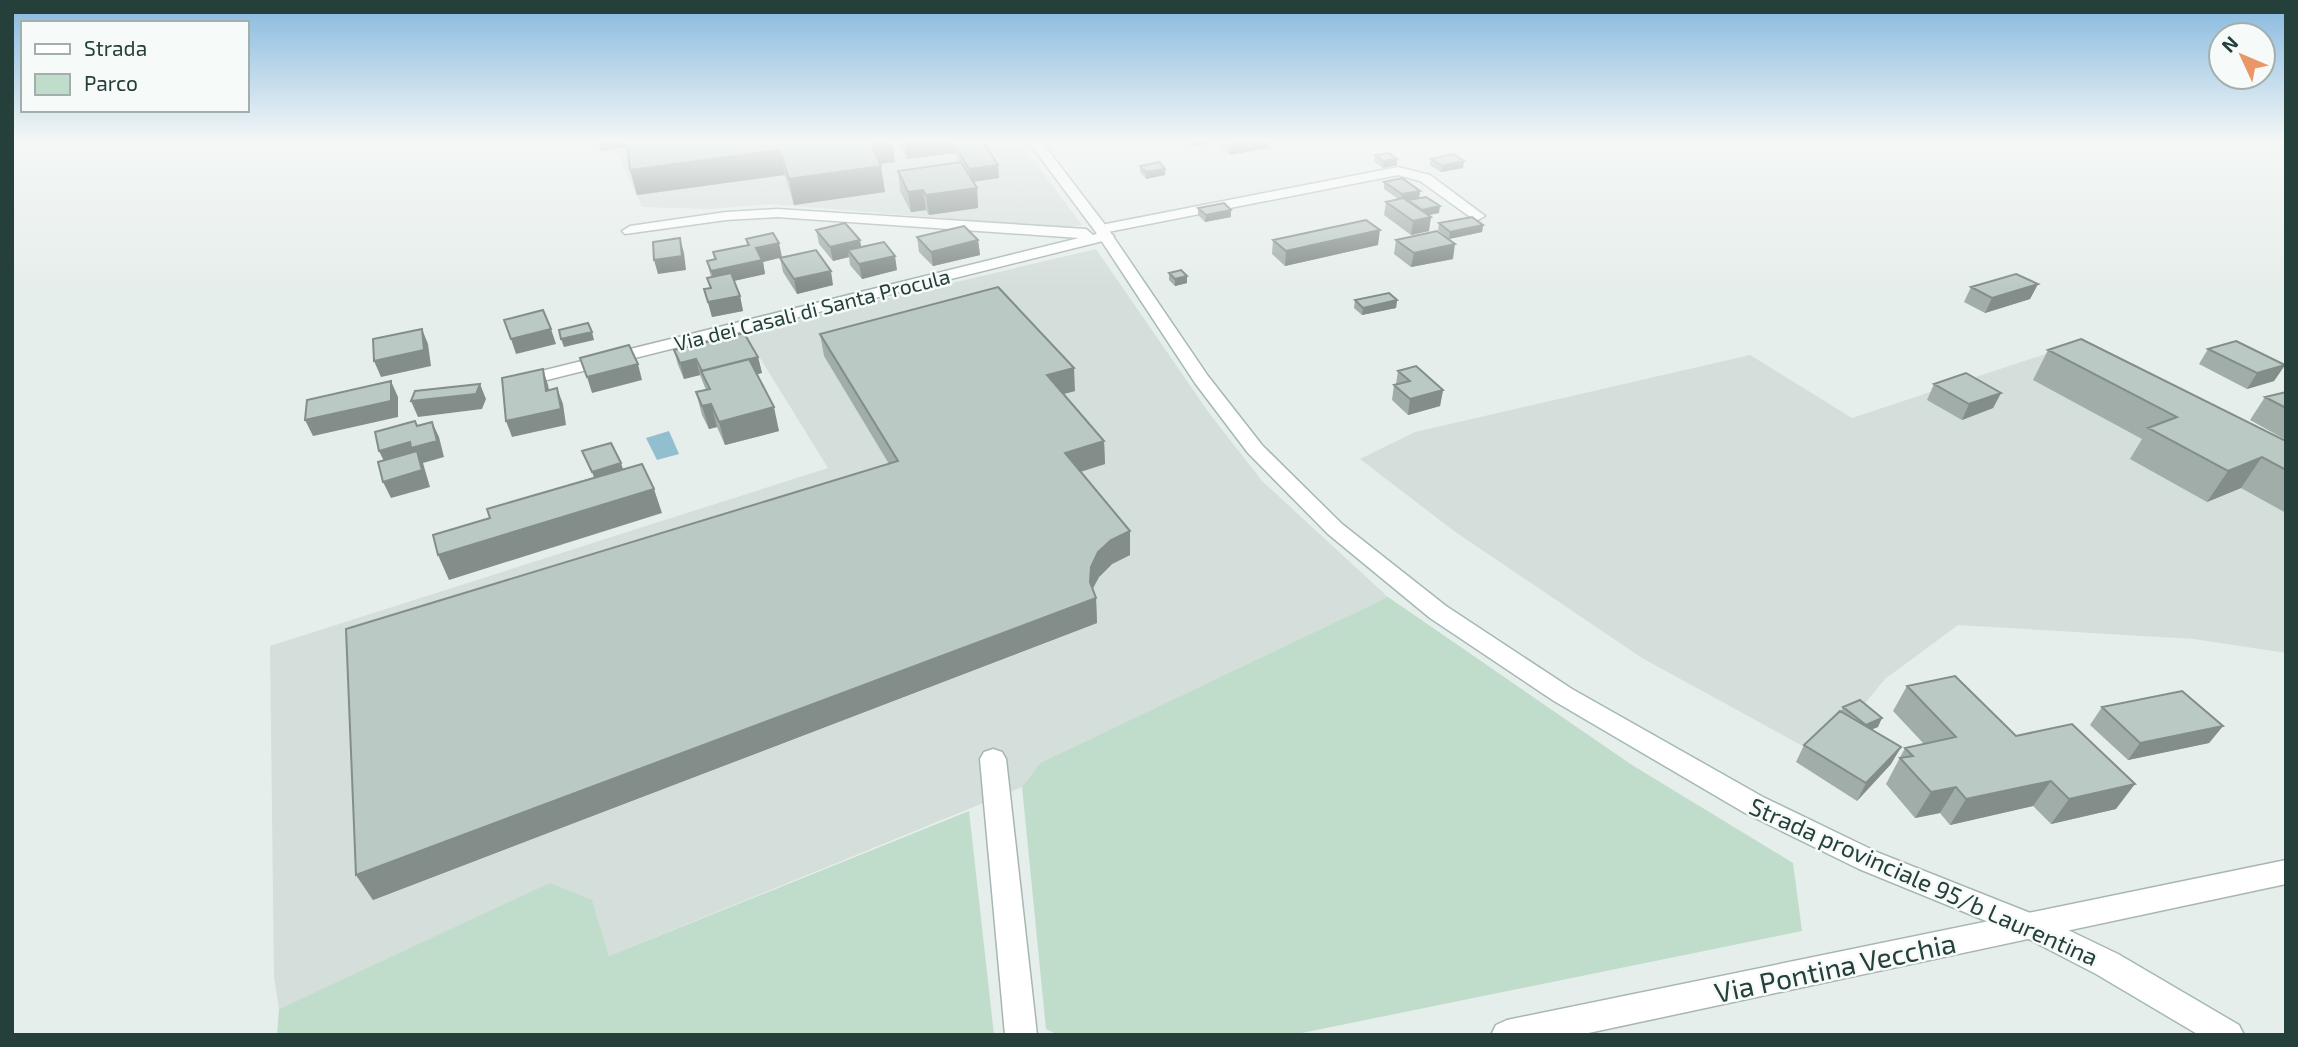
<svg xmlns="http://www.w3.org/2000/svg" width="2298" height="1047" viewBox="0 0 2298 1047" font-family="'Exo 2',sans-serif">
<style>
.built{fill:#d4deda}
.green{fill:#c0ddcb}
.water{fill:#91bfcf}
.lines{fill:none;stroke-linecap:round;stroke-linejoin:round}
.street-casing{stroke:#a8b6b3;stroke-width:3}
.secondary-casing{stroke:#a4b9b4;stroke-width:3}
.street{fill:#fff;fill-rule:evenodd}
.secondary{fill:#fff;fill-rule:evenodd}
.wall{fill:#a1ada9}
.shaded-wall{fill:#838d8a}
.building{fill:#bbc9c5;stroke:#838d8a;stroke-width:2}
.labels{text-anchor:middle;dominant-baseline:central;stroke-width:5;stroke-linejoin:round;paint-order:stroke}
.far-street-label{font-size:21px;fill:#253f3b;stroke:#f6faf9}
.street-label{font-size:24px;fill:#253f3b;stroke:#f6faf9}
.near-street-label{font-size:28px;fill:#253f3b;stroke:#f6faf9}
</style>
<rect width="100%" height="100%" fill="#e6eeeb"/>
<path class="built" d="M608 141H1019L1082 225 1064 228 770 204 708 209 642 207 620 159Z
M1096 249 1209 413 1262 481 1388 597 1040 763 1022 787 609 956 592 901 550 884 279 1009 274 977 270 646 828 468 744 332Z
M2079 343 2286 447V653L2194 639 1958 625 1885 679 1821 756 1642 658 1454 531 1360 459 1415 432 1750 355 1852 418Z"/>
<path class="green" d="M1388 597 1632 765 1793 863 1802 931 1292 1035H1058L1046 1029 1022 787 1040 763Z
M969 811 994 1035H277L279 1009 550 883 592 900 609 956Z"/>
<path class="water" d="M669 431 679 454 657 460 646 438Z"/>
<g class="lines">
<g class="street-casing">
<path id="street" d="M1398 167 1430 175 1485 216 1478 220 1473 219 1420 181 1398 175 1108 232 1114 236 1111 239 519 387 510 382 513 378 1079 238 777 217 726 220 625 234 622 231 630 226 726 212 777 209 1086 229 1093 235 1099 233 1094 229 1101 225Z
M993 749 1002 752 1006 759 1037 1035H1005L980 759 984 752Z
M2286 860V884L1579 1035H1491L1496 1025 1507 1020Z"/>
</g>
<g class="secondary-casing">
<path id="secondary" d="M1028 141H1041L1106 226 1208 376 1262 445 1342 524 1446 606 1572 689 1763 797 1879 853 2043 918 2118 954 2239 1025 2244 1035H2199L2096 974 2023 936 1859 869 1745 813 1554 701 1430 618 1328 534 1248 453 1195 383 1095 231Z"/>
</g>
<use href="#street" class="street"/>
<use href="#secondary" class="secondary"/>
</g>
<path class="wall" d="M627 141H892L895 162 880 164 885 192 794 205 785 175 637 195 630 170Z
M898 141H983L999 178 973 182 977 188 978 208 929 215 926 210 911 212 900 191 898 171 959 162 955 153 907 159Z
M1219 141H1270L1269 148 1230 155 1219 145Z
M1375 155 1397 159V165L1383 168 1374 162Z
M1431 159 1464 161 1463 168 1441 172 1430 165Z
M1140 166 1165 175 1146 179 1140 172Z
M1384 182 1420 191 1419 198 1407 200 1439 213 1428 215 1429 231 1411 235 1384 215 1386 202 1398 199 1384 189Z
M1198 208 1231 210V217L1205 222 1198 215Z
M1439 223 1483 225 1482 232 1449 239 1438 230Z
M816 230 860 240 861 247 897 270 862 279 850 265 849 257 833 261 819 244Z
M917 237 978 240 980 255 933 266 919 252Z
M746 239 782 257 833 285 797 294 783 272 780 258 763 262 765 274 734 281 740 296 743 311 712 317 704 289 710 288 707 278 711 277 707 261 714 259 713 252 747 245Z
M1273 240 1378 245 1285 266 1272 254Z
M1396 240 1453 259 1411 267 1394 254Z
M1169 273 1187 276V283L1175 286 1169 280Z
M2038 284 2030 299 1985 313 1964 302 1971 287Z
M1355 300H1397L1396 308 1362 315 1354 308Z
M820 334 1075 391 1063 394 1104 441 1105 464 1081 472 1130 531V555L1112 564 1099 577 1093 589 1096 598 1097 623 373 900 356 875 889 464 824 356Z
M2208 349 2285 365 2274 381 2247 389 2199 364Z
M674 350 758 357 762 373 757 374 779 431 725 445 717 427 709 429 702 415 696 392 706 390 700 375 684 379 678 365Z
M2048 350 2286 441V513L2241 488 2207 502 2130 459 2142 439 2033 380Z
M1398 371 1443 390 1440 406 1408 415 1392 400 1394 385 1396 384Z
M1934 384 2001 393 1993 408 1962 420 1927 400Z
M2286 392V440L2250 420 2265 397Z
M1907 686 2016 736 2116 809 2051 824 2033 806 1950 825 1940 813 1915 818 1886 784 1905 748 1924 744 1893 711Z
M1843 707 1878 727 1871 729 1901 747 1891 764 1857 801 1796 762 1804 745 1841 711Z
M2102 707 2223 726 2209 743 2128 760 2090 725Z"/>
<path class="shaded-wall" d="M618 141H626L627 147 601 151 599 144Z
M869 141H892L895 162 872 165Z
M905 141H969L954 143 955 153 907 159Z
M1190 141H1210V144L1190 147Z
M1270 141 1269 148 1230 155V142Z
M780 150 785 175 637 195 630 170Z
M1397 159V165L1383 168 1384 161Z
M1464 161 1463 168 1441 172 1442 166Z
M998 165 999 178 970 182 969 169Z
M881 166 885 192 794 205 789 179Z
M1165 169V175L1146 179V172Z
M977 188 978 208 929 215 926 195Z
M923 190 926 210 911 212 908 192Z
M1420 191 1419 198 1401 201 1402 194Z
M1440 206 1439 213 1421 217 1422 210Z
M1231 210V217L1205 222 1206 215Z
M1431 217 1429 231 1411 235 1413 221Z
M1483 225 1482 232 1449 239 1450 232Z
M1380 230 1378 245 1285 266 1286 251Z
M680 238 684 253 686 270 658 274 654 260Z
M860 240 862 254 848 250 849 257 833 261 830 247Z
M978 240 980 255 933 266 931 252Z
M779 243 782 257 763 262 765 274 715 285 711 271 756 248Z
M1455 244 1453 259 1411 267 1414 253Z
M895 256 897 270 862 279 859 264Z
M831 271 833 285 797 294 794 279Z
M1187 276V283L1175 286V279Z
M2038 284 2030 299 1985 313 1992 298Z
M740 296 743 311 712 317 708 302Z
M1397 300 1396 308 1362 315 1363 308Z
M422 329 428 344 431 366 381 377 374 361Z
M551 329 556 344 516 354 511 339Z
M592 332 594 340 564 347 561 339Z
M758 357 762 373 709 386 703 374Z
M696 359 700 375 684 379 680 363Z
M638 364 642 380 592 393 587 377Z
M2285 365 2274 381 2247 389 2257 373Z
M1074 368 1075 391 1048 398 1047 375Z
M543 369 548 385 552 406 546 391Z
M391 381 398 397V417L313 436 305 420Z
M480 384 486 399 482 409 418 417 411 401Z
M557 388 563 404 566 425 512 437 506 421Z
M1443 390 1440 406 1408 415 1410 399Z
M2001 393 1993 408 1962 420 1969 404Z
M711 404 717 427 709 429 702 406Z
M774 407 779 431 725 445 719 422Z
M432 422 439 437 444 457 423 463 430 487 391 498 383 482 387 467 379 451Z
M1104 441 1105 464 1066 476 1065 453Z
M2262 457 2241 488 2207 502 2228 471Z
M621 463 624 472 595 480 592 472Z
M654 489 662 513 449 580 438 555Z
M1130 531V555L1112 564 1099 577 1091 591 1096 598 1097 623 373 900 356 875 1090 582 1091 567 1098 552 1111 540Z
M1882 718 1878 727 1861 734 1866 725Z
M2223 726 2209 743 2128 760 2140 743Z
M1901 747 1891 764 1857 801 1866 783Z
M2051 781 2033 806 1950 825 1966 799Z
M2135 784 2116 809 2051 824 2069 799Z
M1956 787 1940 813 1915 818 1931 792Z"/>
<path class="building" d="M598 141H618L599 144Z
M627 141H869L881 166 789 179 780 150 630 170Z
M962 141H983L998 165 969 169 954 143Z
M1389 153 1397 159 1384 161 1375 155Z
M1453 154 1464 161 1442 166 1431 159Z
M961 162 977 188 926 195 923 190 908 192 898 171Z
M1159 162 1165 169 1146 172 1140 166Z
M1402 178 1420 191 1402 194 1384 182Z
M1426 197 1440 206 1422 210 1408 200Z
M1403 198 1431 217 1413 221 1386 202Z
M1224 203 1231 210 1206 215 1198 208Z
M1472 217 1483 225 1450 232 1439 223Z
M1366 220 1380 230 1286 251 1273 240Z
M845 223 860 240 830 247 816 230Z
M964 226 978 240 931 252 917 237Z
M1437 231 1455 244 1414 253 1396 240Z
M773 233 779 243 756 248 762 260 711 271 707 261 716 259 713 252 749 245 746 239Z
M680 238 682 256 654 260 653 242Z
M884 242 895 256 859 264 848 250Z
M816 250 831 271 794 279 780 258Z
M1181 270 1187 276 1175 279 1169 273Z
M731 273 740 296 708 302 704 289 711 288 707 278Z
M2016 274 2038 284 1992 298 1971 287Z
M998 287 1074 368 1047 375 1104 441 1065 453 1130 531 1111 540 1098 552 1091 567 1090 582 1096 598 356 875 346 629 898 461 820 334Z
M1389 293 1397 300 1363 308 1355 300Z
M543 310 551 329 511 339 504 320Z
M588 323 592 332 561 339 559 330Z
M422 329 424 350 374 361 373 339Z
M744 333 758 357 702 371 696 359 680 363 674 350Z
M2081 339 2286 441V470L2262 457 2228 471 2148 428 2177 417 2048 350Z
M2236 341 2285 365 2257 373 2208 349Z
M629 345 638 364 587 377 580 358Z
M749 359 774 407 719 422 711 404 702 406 696 392 710 389 701 371Z
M1416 366 1443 390 1410 399 1394 385 1410 381 1398 371Z
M543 369 546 391 557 388 561 409 506 421 502 378Z
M1966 373 2001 393 1969 404 1934 384Z
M391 381V401L305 420 307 400Z
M480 384 476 394 411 401 415 391Z
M2286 392V408L2265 397Z
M415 421 417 426 432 422 437 441 411 448 410 442 379 451 375 432Z
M611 443 621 463 592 472 582 451Z
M417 451 422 470 383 482 378 462Z
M642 464 654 489 438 555 433 535 490 518 487 509Z
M1955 676 2016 736 2072 724 2135 784 2069 799 2051 781 1966 799 1956 787 1931 792 1900 758 1913 756 1905 748 1956 737 1907 686Z
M2182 691 2223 726 2140 743 2102 707Z
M1860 700 1882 718 1866 725 1843 707Z
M1840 711 1901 747 1866 783 1804 745Z"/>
<linearGradient id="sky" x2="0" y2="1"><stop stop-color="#85b8de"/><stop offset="0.49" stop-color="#f4f7f6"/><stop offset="1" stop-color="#f4f7f6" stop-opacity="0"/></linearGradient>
<rect width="2298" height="288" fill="url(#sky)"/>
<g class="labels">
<g class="far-street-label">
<text transform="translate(812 309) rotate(-14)">Via dei Casali di Santa Procula</text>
</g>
<g class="street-label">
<text transform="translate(1924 881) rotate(24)">Strada provinciale 95/b Laurentina</text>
</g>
<g class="near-street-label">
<text transform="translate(1835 967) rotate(-12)">Via Pontina Vecchia</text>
</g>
</g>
<rect width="2298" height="1047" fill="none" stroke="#253f3b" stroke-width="28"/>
<rect x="21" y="21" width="228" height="91" fill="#f6faf9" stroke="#a2afad" stroke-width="2"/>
<rect x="35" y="44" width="35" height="10" fill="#ffffff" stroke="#a2afad" stroke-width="2"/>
<text x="84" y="56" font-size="21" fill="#253f3b">Strada</text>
<rect x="35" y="74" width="35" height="21" fill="#c0ddcb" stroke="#a2afad" stroke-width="2"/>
<text x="84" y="91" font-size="21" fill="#253f3b">Parco</text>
<g transform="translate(2242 56) rotate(314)"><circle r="33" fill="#f6faf9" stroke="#a2afad" stroke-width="2"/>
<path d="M0-5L12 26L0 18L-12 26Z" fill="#eb9667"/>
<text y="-10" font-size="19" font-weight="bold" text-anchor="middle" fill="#253f3b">N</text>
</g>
</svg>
